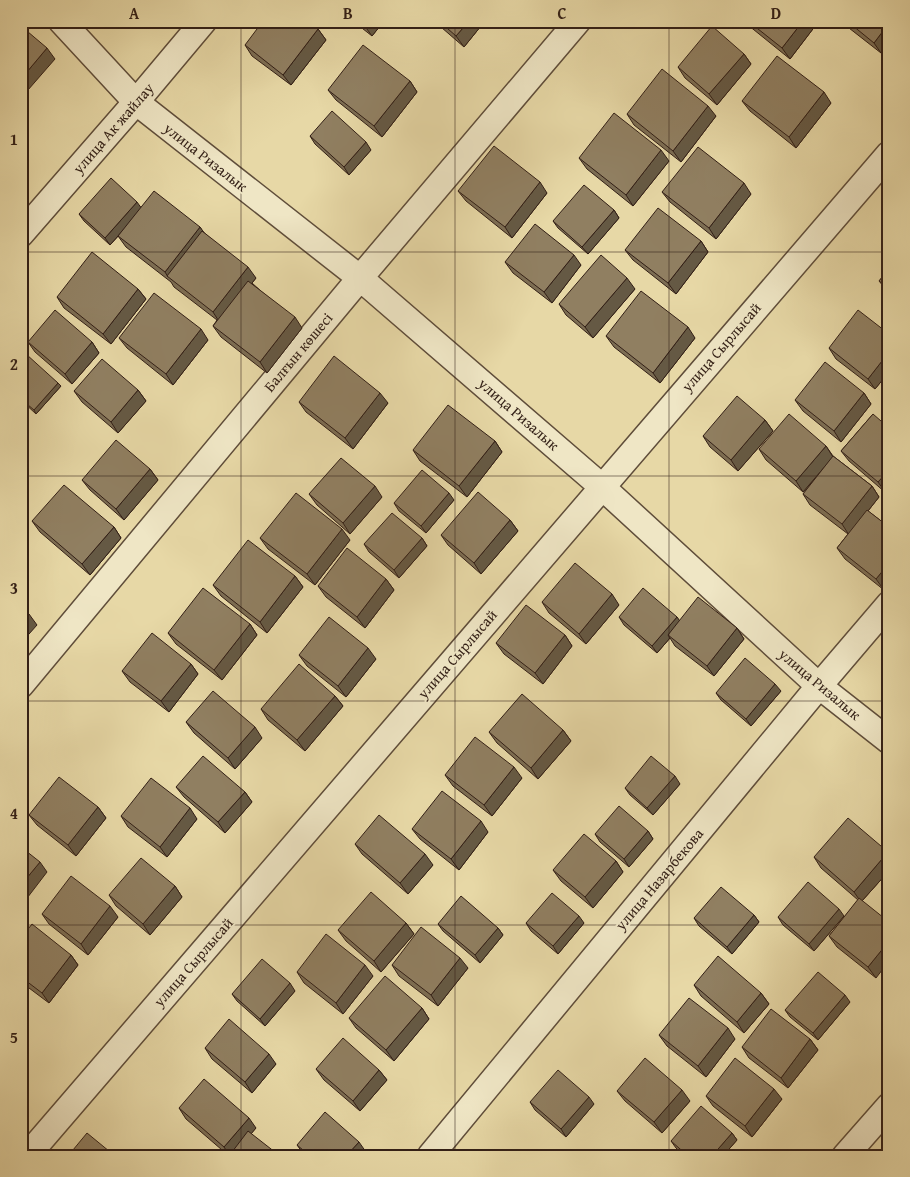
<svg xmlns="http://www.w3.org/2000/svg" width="910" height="1177" viewBox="0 0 910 1177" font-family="'Gentium Book Plus',serif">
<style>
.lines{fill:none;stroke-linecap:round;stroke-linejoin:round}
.minor-casing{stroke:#5f4d3a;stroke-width:28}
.minor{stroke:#efe6c5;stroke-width:25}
.wall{fill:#7c6d53;stroke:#321f16}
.shaded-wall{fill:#655944;stroke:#321f16}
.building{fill:#907f61;stroke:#321f16}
.grid{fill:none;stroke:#321f16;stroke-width:1;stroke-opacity:0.55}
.labels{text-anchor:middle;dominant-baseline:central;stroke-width:4;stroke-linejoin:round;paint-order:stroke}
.street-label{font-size:15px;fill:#321f16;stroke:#efe6c5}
.neatline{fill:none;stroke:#321f16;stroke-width:2}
.grid-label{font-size:16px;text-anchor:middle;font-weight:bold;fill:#321f16}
</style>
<rect width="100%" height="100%" fill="#e7d8a6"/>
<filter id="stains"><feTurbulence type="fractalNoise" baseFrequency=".004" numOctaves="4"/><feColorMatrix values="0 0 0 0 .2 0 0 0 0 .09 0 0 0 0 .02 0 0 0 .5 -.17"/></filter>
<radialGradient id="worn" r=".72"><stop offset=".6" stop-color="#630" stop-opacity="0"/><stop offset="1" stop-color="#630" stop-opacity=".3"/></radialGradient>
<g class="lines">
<g class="minor-casing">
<path id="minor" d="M61 21 136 102 360 278 601 486 819 686 889 741
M21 234 136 102 204 21
M21 685 360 278 578 21
M27 1156 889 154
M430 1156 819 686 889 604
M845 1156 889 1106"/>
</g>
<use href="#minor" class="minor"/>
</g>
<path class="wall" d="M353 21H384L372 36Z
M434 21H485L464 47Z
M743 21H819L790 59Z
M840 21H889V44L881 53Z
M318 29 326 40 291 85 252 56 245 45Z
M744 54 751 64 717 105 685 78 678 67Z
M410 81 417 92 382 137 336 100 328 90Z
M742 101 831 103 796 148 750 111Z
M627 114 716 116 681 162 634 125Z
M310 136 371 150 349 175 315 144Z
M579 158 669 161 633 206 587 169Z
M458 191 547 193 512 238 466 201Z
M662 192 751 194 716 239 670 202Z
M141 207 200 227 203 232 256 278 252 283 302 328 267 373 221 337 213 326 217 320 174 287 171 282 126 247 118 236 121 233 110 245 84 221 79 214Z
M614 210 619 218 588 254 558 228 553 221Z
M701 241 708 252 676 294 633 260 625 250Z
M505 262 581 265 552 303 513 273Z
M889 269V293L879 281Z
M138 289 146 299 111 344 64 308 57 297Z
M635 289 593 338 566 315 559 304Z
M889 334V372L875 389 836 359 829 348Z
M606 336 695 338 660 383 614 347Z
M119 338 208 340 173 385 127 348Z
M28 342H92L99 353 72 384 35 352Z
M21 360 58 383 61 386 36 414 21 400Z
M138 390 146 401 118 433 82 402 74 391Z
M864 393 871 404 841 442 803 411 795 400Z
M299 402 388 403 353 449 306 412Z
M873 414 886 493 849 461 841 451Z
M765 420 773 431 738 471 710 447 703 436Z
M495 441 502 452 467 497 420 461 413 450Z
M826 446 833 456 872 486 879 497 868 511 889 527V583L884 590 845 559 837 548 848 534 810 505 803 494 818 475 803 492 766 460 759 449Z
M150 469 158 480 124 520 90 490 82 480Z
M309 494 382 497 350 534 317 505Z
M454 500 426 533 399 511 394 503Z
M510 520 518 531 481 574 448 545 441 535Z
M32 521 114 527 121 538 90 575 40 532Z
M260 538 350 540 315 585 268 549Z
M422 538 427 546 399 578 369 552 364 544Z
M295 576 303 587 267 633 221 596 213 585Z
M386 579 394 590 365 628 326 597 318 586Z
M542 602 619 605 586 644 549 613Z
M619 617H677L679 621 737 628 744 639 714 676 675 646 670 638 657 653 624 625Z
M250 624 257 635 222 680 176 644 168 633Z
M565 635 572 646 543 684 504 654 496 643Z
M299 655 376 659 346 697 307 666Z
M191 664 198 674 169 712 130 682 122 671Z
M781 691 751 726 721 700 716 693Z
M335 696 343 706 305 751 268 720 261 709Z
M186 722 262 738 235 769 194 733Z
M563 730 571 741 538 779 497 743 489 732Z
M445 775 522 778 492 816 453 786Z
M680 784 653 815 630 795 625 788Z
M176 787 245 792 252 802 225 833 184 797Z
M98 807 106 818 76 856 37 825 29 815Z
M121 816 197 819 167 857 128 827Z
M412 829 488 832 459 870 420 839Z
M648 831 653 839 629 867 600 842 595 834Z
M355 844 433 865 408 894 362 854Z
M889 854V876L887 873 862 901 876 978 837 947 829 936 858 900 821 868 814 857Z
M616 861 623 872 593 908 561 881 553 870Z
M175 886 182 897 150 935 116 906 109 895Z
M42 914 118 917 88 955 49 924Z
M754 915 759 922 732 954 699 926 694 918Z
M844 916 814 951 783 925 778 917Z
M406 923 414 934 381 972 346 941 338 930Z
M526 923H584L558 954 531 931Z
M438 924 498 928 503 935 480 963 443 931Z
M21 938 71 955 78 965 49 1003 21 982Z
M392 965 468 968 438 1006 399 976Z
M297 972 373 976 343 1014 304 983Z
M694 985 761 993 769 1004 744 1033 701 996Z
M295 991 265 1026 237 1001 232 994Z
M850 1002 818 1040 790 1017 785 1010Z
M422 1008 429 1019 394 1061 356 1028 349 1018Z
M659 1035 735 1039 706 1077 667 1046Z
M810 1039 818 1050 788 1088 749 1058 742 1047Z
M205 1048 276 1064 252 1093 212 1059Z
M316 1069 379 1070 387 1080 360 1111 324 1080Z
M617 1091 690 1101 662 1133 625 1101Z
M706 1096 782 1099 752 1137 713 1106Z
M530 1102 594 1104 566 1137 535 1110Z
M179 1108 256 1128 229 1156 186 1119Z
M732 1133 737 1140 723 1156H684L676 1148 671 1141Z
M297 1145 366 1152 363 1156H305Z"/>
<path class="shaded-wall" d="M368 21H384L372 36 364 25Z
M469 21H485L464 47 456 36Z
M803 21H819L790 59 782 48Z
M889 23V44L881 53 874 43Z
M318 29 326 40 291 85 283 75Z
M47 48 55 59 21 98V79Z
M744 54 751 64 717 105 709 94Z
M410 81 417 92 382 137 374 126Z
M824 92 831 103 796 148 789 137Z
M708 106 716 116 681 162 673 151Z
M366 142 371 150 349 175 344 167Z
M661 150 669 161 633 206 626 195Z
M540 182 547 193 512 238 505 227Z
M744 183 751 194 716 239 709 228Z
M137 202 142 209 110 245 105 238Z
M614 210 619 218 588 254 582 247Z
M200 227 208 238 168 277 165 272Z
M701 241 708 252 676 294 668 283Z
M574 255 581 265 552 303 544 292Z
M248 267 256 278 220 323 213 312Z
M627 278 635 289 593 338 585 327Z
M138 289 146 299 111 344 103 334Z
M295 317 302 328 267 373 260 362Z
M688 327 695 338 660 383 653 373Z
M201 329 208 340 173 385 166 374Z
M92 342 99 353 72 384 65 374Z
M889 352V372L875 389 868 379Z
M58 383 61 386 36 414 34 410Z
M138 390 146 401 118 433 111 422Z
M380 393 388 403 353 449 345 438Z
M864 393 871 404 841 442 834 431Z
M765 420 773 431 738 471 731 460Z
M495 441 502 452 467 497 459 486Z
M826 446 833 457 803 492 796 481Z
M150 469 158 480 124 520 116 509Z
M889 470V490L886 493 878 482Z
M375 486 382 497 350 534 343 523Z
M872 486 879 497 849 535 842 524Z
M449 493 454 500 426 533 421 526Z
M510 520 518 531 481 574 474 563Z
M114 527 121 538 90 575 82 564Z
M342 529 350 540 315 585 307 574Z
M422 538 427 546 399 578 394 570Z
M21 541H22L24 544 21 548Z
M889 563V583L884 590 876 579Z
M295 576 303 587 267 633 260 622Z
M386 579 394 590 365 628 357 617Z
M612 594 619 605 586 644 579 634Z
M29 614 37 625 21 643V623Z
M677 617 682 624 668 635 670 638 657 653 652 646Z
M250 624 257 635 222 680 214 670Z
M737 628 744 639 714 676 707 666Z
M565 635 572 646 543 684 535 673Z
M368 648 376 659 346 697 338 686Z
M191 664 198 674 169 712 161 701Z
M775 684 781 691 751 726 746 719Z
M335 696 343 706 305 751 297 740Z
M255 727 262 738 235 769 228 758Z
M563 730 571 741 538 779 531 768Z
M514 767 522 778 492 816 484 805Z
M675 776 680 784 653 815 647 808Z
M245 792 252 802 225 833 218 822Z
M98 807 106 818 76 856 68 845Z
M190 808 197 819 167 857 160 847Z
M481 821 488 832 459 870 451 859Z
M648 831 653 839 629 867 624 859Z
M888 852 889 854V871H885L887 873 861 902 854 892Z
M425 854 433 865 408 894 400 883Z
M616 861 623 872 593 908 585 897Z
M40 862 47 872 21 906V885Z
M175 886 182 897 150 935 143 924Z
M110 906 118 917 88 955 81 944Z
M839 909 844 916 814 951 809 944Z
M754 915 759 922 732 954 727 947Z
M579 916 584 923 558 954 553 946Z
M406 923 414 934 381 972 374 961Z
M498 928 503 935 480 963 475 955Z
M889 941V961L876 978 868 967Z
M71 955 78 965 49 1003 42 993Z
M460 958 468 968 438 1006 431 995Z
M365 965 373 976 343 1014 336 1003Z
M290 983 295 991 265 1026 260 1019Z
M761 993 769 1004 744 1033 737 1022Z
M845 995 850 1002 818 1040 813 1033Z
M422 1008 429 1019 394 1061 386 1050Z
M25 1011 28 1014 21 1022V1015Z
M728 1028 735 1039 706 1077 698 1066Z
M810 1039 818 1050 788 1088 781 1078Z
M269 1054 276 1064 252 1093 245 1082Z
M379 1070 387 1080 360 1111 353 1101Z
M774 1089 782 1099 752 1137 745 1126Z
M682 1090 690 1101 662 1133 654 1122Z
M589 1097 594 1104 566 1137 561 1129Z
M249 1118 256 1128 233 1156H230L224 1147Z
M732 1133 737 1140 723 1156H712Z
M359 1142 366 1152 363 1156H346Z"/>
<path class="building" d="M263 21H308L318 29 283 75 245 45Z
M359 21H368L364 25Z
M439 21H469L456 36Z
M748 21H803L782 48Z
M847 21H889V23L874 43Z
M21 26 47 48 21 79Z
M712 26 744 54 709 94 678 67Z
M363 45 410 81 374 126 328 90Z
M777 56 824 92 789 137 742 101Z
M662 69 708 106 673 151 627 114Z
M332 111 366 142 344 167 310 136Z
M614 113 661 150 626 195 579 158Z
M494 146 540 182 505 227 458 191Z
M698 147 744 183 709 228 662 192Z
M111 178 137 202 105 238 79 214Z
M584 185 614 210 582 247 553 221Z
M154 191 200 227 165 272 118 236Z
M658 208 701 241 668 283 625 250Z
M535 224 574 255 544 292 505 262Z
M202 231 248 267 213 312 167 276Z
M92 252 138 289 103 334 57 297Z
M601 255 627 278 585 327 559 304Z
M889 269V288L879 281Z
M248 281 295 317 260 362 213 326Z
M641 291 688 327 653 373 606 336Z
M154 293 201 329 166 374 119 338Z
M55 310 92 342 65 374 28 342Z
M858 310 889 334V352L868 379 829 348Z
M26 354 58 383 34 410 21 399V360Z
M334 356 380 393 345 438 299 402Z
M102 359 138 390 111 422 74 391Z
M825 362 864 393 834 431 795 400Z
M737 396 765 420 731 460 703 436Z
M448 405 495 441 459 486 413 450Z
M789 414 826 446 796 481 759 449Z
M873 414 889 428V470L878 482 841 451Z
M116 440 150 469 116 509 82 480Z
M833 456 872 486 842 524 803 494Z
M341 458 375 486 343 523 309 494Z
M422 470 449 493 421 526 394 503Z
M64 485 114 527 82 564 32 521Z
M478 492 510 520 474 563 441 535Z
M296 493 342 529 307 574 260 538Z
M867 510 889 527V563L876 579 837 548Z
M392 513 422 538 394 570 364 544Z
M248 540 295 576 260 622 213 585Z
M347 548 386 579 357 617 318 586Z
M575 563 612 594 579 634 542 602Z
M203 588 250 624 214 670 168 633Z
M643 588 677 617 652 646 619 617Z
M698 597 737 628 707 666 668 635Z
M526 605 565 635 535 673 496 643Z
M21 607 29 614 21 623Z
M329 617 368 648 338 686 299 655Z
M152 633 191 664 161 701 122 671Z
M745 658 775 684 746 719 716 693Z
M299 664 335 696 297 740 261 709Z
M213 691 255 727 228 758 186 722Z
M522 694 563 730 531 768 489 732Z
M475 737 514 767 484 805 445 775Z
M203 756 245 792 218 822 176 787Z
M651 756 675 776 647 808 625 788Z
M59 777 98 807 68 845 29 815Z
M151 778 190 808 160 847 121 816Z
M442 791 481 821 451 859 412 829Z
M619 806 648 831 624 859 595 834Z
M379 815 425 854 400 883 355 844Z
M848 818 888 852 854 892 814 857Z
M584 834 616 861 585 897 553 870Z
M21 847 40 862 21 885Z
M141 858 175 886 143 924 109 895Z
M889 867V874L885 871Z
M71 876 110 906 81 944 42 914Z
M808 882 839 909 809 944 778 917Z
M721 887 754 915 727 947 694 918Z
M371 892 406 923 374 961 338 930Z
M552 893 579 916 553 946 526 923Z
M461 896 498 928 475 955 438 924Z
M859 898 889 922V941L868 967 829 936Z
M32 924 71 955 42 993 21 977V938Z
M421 927 460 958 431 995 392 965Z
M326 934 365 965 336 1003 297 972Z
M718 956 761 993 737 1022 694 985Z
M262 959 290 983 260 1019 232 994Z
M818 972 845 995 813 1033 785 1010Z
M385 976 422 1008 386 1050 349 1018Z
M689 998 728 1028 698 1066 659 1035Z
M21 1007 25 1011 21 1015Z
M771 1009 810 1039 781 1078 742 1047Z
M229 1019 269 1054 245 1082 205 1048Z
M343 1038 379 1070 353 1101 316 1069Z
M645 1058 682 1090 654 1122 617 1091Z
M735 1058 774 1089 745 1126 706 1096Z
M558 1070 589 1097 561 1129 530 1102Z
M204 1079 249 1118 224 1147 179 1108Z
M701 1106 732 1133 712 1156H688L671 1141Z
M325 1112 359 1142 346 1156H310L297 1145Z
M248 1131 280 1156H229Z
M87 1133 115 1156H68Z
M561 1150 568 1156H557Z"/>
<path class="grid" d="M241 21V1156M455 21V1156M669 21V1156M21 252H889M21 476H889M21 701H889M21 925H889"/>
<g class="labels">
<g class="street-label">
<text transform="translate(113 128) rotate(-49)">улица Ак жайлау</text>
<text transform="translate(206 157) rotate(38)">улица Ризалык</text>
<text transform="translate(721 347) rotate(-49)">улица Сырлысай</text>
<text transform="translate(298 352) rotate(-50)">Балғын көшесі</text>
<text transform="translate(519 414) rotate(41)">улица Ризалык</text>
<text transform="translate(457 654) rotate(-49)">улица Сырлысай</text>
<text transform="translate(820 684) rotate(40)">улица Ризалык</text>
<text transform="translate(659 879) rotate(-50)">улица Назарбекова</text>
<text transform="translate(193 962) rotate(-49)">улица Сырлысай</text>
</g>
</g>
<rect width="910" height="1177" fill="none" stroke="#e7d8a6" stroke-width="55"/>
<rect x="28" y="28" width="854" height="1122" class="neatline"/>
<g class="grid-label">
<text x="134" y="19">A</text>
<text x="348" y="19">B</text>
<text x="562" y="19">C</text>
<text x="776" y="19">D</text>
<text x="14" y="145">1</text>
<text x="14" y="370">2</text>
<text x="14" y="594">3</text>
<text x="14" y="819">4</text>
<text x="14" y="1043">5</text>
</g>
<rect width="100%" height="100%" filter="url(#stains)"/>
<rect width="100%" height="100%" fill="url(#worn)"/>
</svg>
